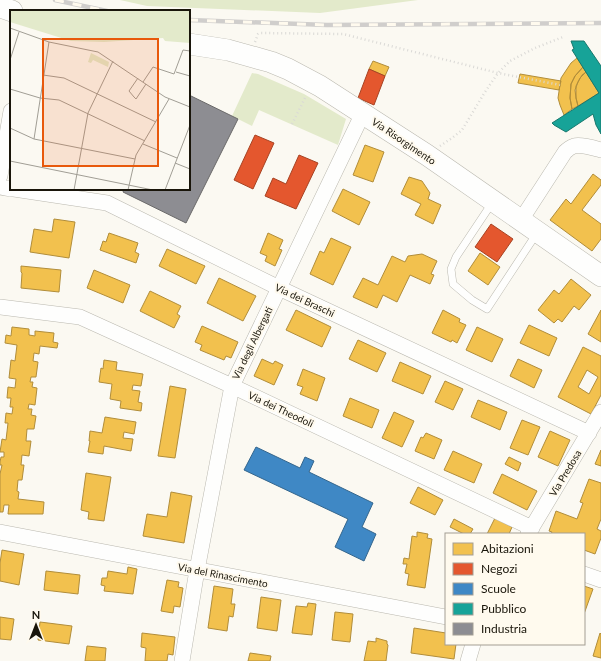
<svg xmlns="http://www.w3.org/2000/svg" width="601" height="661" viewBox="0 0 601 661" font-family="Lato,sans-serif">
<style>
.green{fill:#e3eacb}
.homes{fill:#f2c14e;stroke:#b18d3a;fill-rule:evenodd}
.shops{fill:#e4572e;stroke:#a74323}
.schools{fill:#3f88c5;stroke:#34668d}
.public{fill:#17a398;stroke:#18786d}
.industry{fill:#8d8d92;stroke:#6a6969}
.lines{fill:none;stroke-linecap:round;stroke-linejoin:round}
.service-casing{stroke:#bab8af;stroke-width:8}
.minor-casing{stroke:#bab8af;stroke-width:16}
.secondary-casing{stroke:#bab8af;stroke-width:22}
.path{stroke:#dad9d6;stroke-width:2.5;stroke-dasharray:1 3;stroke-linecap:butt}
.service{stroke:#fefefd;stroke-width:7}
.minor{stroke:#fefefd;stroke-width:15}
.secondary{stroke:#fefefd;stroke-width:21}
.rail-casing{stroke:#d0cecc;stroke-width:4.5}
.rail{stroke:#fffaee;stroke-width:3;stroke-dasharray:9;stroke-linecap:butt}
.labels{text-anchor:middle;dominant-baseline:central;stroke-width:4;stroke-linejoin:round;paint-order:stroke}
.street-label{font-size:10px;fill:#19150a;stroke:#fffaee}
.inset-road{fill:none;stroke:#a19e95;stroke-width:1}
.view{fill:#e8590c;fill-opacity:0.15;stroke:#e8590c;stroke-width:2}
.inset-edge{fill:none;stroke:#19150a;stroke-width:2}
</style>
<rect width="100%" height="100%" fill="#fbf9f2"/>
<path class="green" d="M120 0H418L320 13 147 6Z
M252 73 258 74 304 94 346 119 338 145 259 110 252 126 232 116Z"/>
<path class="homes" d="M577 58 583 67 575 76 571 84 570 98 572 109 564 115 560 105 558 98 561 78 571 63Z
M373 61 389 67 385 76 369 69Z
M583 67 586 72 582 75 578 82 575 90 576 98 578 106 572 109 570 98 571 84 575 76Z
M586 72 599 93 578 106 576 98V86L580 78Z
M520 74 561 81 559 90 518 83Z
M365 145 384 152 373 182 353 175Z
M593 174 601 180V185L582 210 601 224V239L592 251 550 220 566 199 571 204Z
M409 177 422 181 430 193 428 199 441 205 433 224 415 215 421 204 401 194Z
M343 189 370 202 359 225 332 211Z
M54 219 75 222 69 258 30 252 34 229 52 232Z
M109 233 138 243 135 252 139 254 136 263 100 250 103 241 106 242Z
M268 233 283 240 279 249 282 250 275 266 265 261 267 256 260 253Z
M331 238 351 247 333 285 310 274 320 251 324 253Z
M167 249 205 266 196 284 159 266Z
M480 253 500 267 488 285 468 271Z
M422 254 437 261 431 274 434 275 430 284 410 275 397 302 383 295 377 308 353 297 363 278 378 285 392 256 405 262 408 256Z
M21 266 61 270 59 292 21 288 22 273 21 272Z
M94 270 130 285 123 303 87 288Z
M219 278 256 296 243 321 207 303Z
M571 279 591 295 579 310 574 306 562 322 558 319 554 323 538 310 554 290 559 294Z
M150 291 181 306 177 314 180 316 174 328 140 311Z
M296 310 331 327 322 347 286 330Z
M443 310 460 319 459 322 466 325 457 343 452 340 451 342 432 333Z
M601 310V342L588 334Z
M529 325 557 338 549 356 520 343Z
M202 326 238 342 231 358 226 356 224 360 200 350 202 345 195 342Z
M12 327 29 329V335L35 336V331L54 333 53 342 58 343 57 348 40 346 39 354 34 353 33 361 38 362 36 377H31L30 382H33L32 387 37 388 35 405 29 404 28 409H32L31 415 36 416 34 429H27L26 441H31L29 456 22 455 21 465H24L22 480H18L17 491 19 492 18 499 44 502 43 514H8L9 505H4L3 512H0V474L2 465H0V462L1 457H4V452H0L2 439 6 440 8 423H5L6 413 12 414 13 407H10L11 398H7L8 387 15 388 16 379 9 378 11 360 15 361 17 345 5 343 6 335 11 336Z
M477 327 503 339 492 362 466 350Z
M358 340 386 353 377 372 349 359Z
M583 347 601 356V395L591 414 558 397ZM587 370 598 377 589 394 578 387Z
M262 359 273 364 275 361 283 365 274 385 254 376Z
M518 359 542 370 534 388 510 376Z
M104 360 117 362 116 370 143 374 141 386 133 385 132 390 140 391 138 402 142 403 141 411 120 408 121 401 110 399 112 384 99 382 101 368 103 369Z
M400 362 431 376 423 394 392 381Z
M303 369 325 378 317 401 300 394 303 387 297 385Z
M445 381 463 389 453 410 435 402Z
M170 386 186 389 175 458 158 456Z
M350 398 379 410 372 428 343 416Z
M478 400 507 412 500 430 471 417Z
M394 412 414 421 402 447 382 438Z
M105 417 136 422 134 434 124 432 123 438 133 439 131 451 104 446 103 454 88 452 90 441H89L90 431 102 433Z
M522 420 540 427 528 455 510 448Z
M550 431 570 440 558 466 538 457Z
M426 433 442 440 434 459 415 451 421 437 423 438Z
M601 450V466L595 464Z
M453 451 482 464 474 483 444 470Z
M509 457 521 463 518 471 505 464Z
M86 473 111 477 104 521 88 519 89 512 81 510Z
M502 474 537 491 527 510 493 493Z
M589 479 601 483V519L597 529 601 531V538L595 554 584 550V534H551L552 532 549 531 556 511 577 519 583 503 580 502Z
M418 487 443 500 435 515 410 503Z
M171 492 192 496 184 543 143 536 147 514 167 517Z
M495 518 512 527 509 534H487Z
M454 519 473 529 470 534H464L450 527Z
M417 532 428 534 427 538 432 539 425 588 407 585 409 574 405 573 407 564H403L404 558 409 559 412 536 417 537Z
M2 550 24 554 19 585 0 581V563Z
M128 567 137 569 133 594 104 591 105 586 101 585 102 578H107L108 571 127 574Z
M46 571 80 575 78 594 44 590Z
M167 580 179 582 178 587 183 588 180 607 174 606 173 613 161 611Z
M214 586 233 589 231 604H235L233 617 229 616 227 631 208 628Z
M584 586 593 589 584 614Z
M261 597 281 600 277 631 257 628Z
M308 603 316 604 312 635 292 633 296 606 307 607Z
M335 612 353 614 350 642 332 640Z
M0 617 14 619 11 640 0 639Z
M40 622 72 626 69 644 38 640Z
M414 628 446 633V644H456L454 659 411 653Z
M142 633 175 637 173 655 168 654 167 661H145L146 648 141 647Z
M600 633 601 634V658L593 656Z
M376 638 387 641V644L388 645 386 661H364L368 641 376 642Z
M87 646 106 648 105 661H85Z
M250 653 271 656 270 661H248Z"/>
<path class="shops" d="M369 69 385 76 374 105 358 98Z
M255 135 274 143 253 189 234 180Z
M299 155 318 163 296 209 265 196 273 178 286 184Z
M491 224 513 239 497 262 475 247Z"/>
<path class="schools" d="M256 447 300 468 305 457 314 461 309 472 373 503 362 527 376 534 364 561 335 547 348 519 244 470Z"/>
<path class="public" d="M571 41H584L601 66V134L596 125 593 114 566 132 554 125 552 123 599 93 572 50 574 49Z"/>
<path class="industry" d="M189 95 238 119 186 223 123 192 124 189H189Z"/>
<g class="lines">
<g class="service-casing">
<path id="service" d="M492 203 456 257 451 269 453 284 472 300 487 309 537 233"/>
</g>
<g class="minor-casing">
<path id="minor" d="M0 176 11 111
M0 187 11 189
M14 189 107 203 279 288 589 433
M521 220 565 152C567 150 571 147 574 146 581 144 594 148 601 150
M0 307 80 317 232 386 532 528
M0 532 446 617
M528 534 601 412
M584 574 601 580
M182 661 197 570 232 386 363 113
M468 661 473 644"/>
</g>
<g class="secondary-casing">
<path id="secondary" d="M0 7 12 11
M189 44 228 50 271 62 288 69 320 86 427 155 601 276"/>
</g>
<path class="path" d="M255 42 258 34 260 33 343 34 498 73 560 85
M292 124 306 96
M440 146 452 138 462 130 485 92 498 73 510 61 535 48 563 37"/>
<use href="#service" class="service"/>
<use href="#minor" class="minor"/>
<use href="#secondary" class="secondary"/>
<g class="rail-casing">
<path id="rail" d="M55 0 107 11
M189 20 327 25 601 23"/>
</g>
<use href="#rail" class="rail"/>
</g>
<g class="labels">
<g class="street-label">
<text transform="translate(404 141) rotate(34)">Via Risorgimento</text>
<text transform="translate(305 300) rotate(25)">Via dei Braschi</text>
<text transform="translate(252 343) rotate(-64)">Via degli Albergati</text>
<text transform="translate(281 409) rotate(25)">Via dei Theodoli</text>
<text transform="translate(565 473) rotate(-59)">Via Predosa</text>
<text transform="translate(223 575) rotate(11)">Via del Rinascimento</text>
</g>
</g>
<g transform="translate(10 10)">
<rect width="180" height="180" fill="#fbf9f2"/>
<path d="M0 0H180V33L155 31 153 28 94 32 61 31 0 12ZM81 43 99 52 98 57 83 50 81 53 78 52Z" fill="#e3eacb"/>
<path class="inset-road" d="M0 18 39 32 88 42 155 87 180 97M0 50 9 22M166 62 180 66M33 65 54 68 146 112M128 68 119 81 124 87 126 89 136 74M133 72 143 57 164 64 173 40 180 41M0 79 30 88 49 90 135 131M0 118 24 129 125 149M24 129 39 32M133 134 167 148M0 151 143 180M165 153 180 159M64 180 78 103 103 51M118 180 126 145 159 89M155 180 180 115"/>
<path class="view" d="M33 29H148V156H33Z"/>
<rect width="180" height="180" class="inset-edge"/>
</g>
<rect x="445" y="533" width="140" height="112" fill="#fffaee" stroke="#a39e93"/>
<rect x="453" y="543" width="20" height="12" fill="#f2c14e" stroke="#a39e93"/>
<text x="481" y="553" font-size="12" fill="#19150a">Abitazioni</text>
<rect x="453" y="563" width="20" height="12" fill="#e4572e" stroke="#a39e93"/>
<text x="481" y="573" font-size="12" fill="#19150a">Negozi</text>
<rect x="453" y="583" width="20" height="12" fill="#3f88c5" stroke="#a39e93"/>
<text x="481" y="593" font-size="12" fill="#19150a">Scuole</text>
<rect x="453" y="603" width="20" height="12" fill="#17a398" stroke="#a39e93"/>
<text x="481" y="613" font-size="12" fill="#19150a">Pubblico</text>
<rect x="453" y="623" width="20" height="12" fill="#8d8d92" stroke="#a39e93"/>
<text x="481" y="633" font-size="12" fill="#19150a">Industria</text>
<g transform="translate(36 625)" stroke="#fffaee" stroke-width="3" paint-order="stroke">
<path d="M0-3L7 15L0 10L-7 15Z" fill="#19150a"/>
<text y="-6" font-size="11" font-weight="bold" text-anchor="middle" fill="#19150a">N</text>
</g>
</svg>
